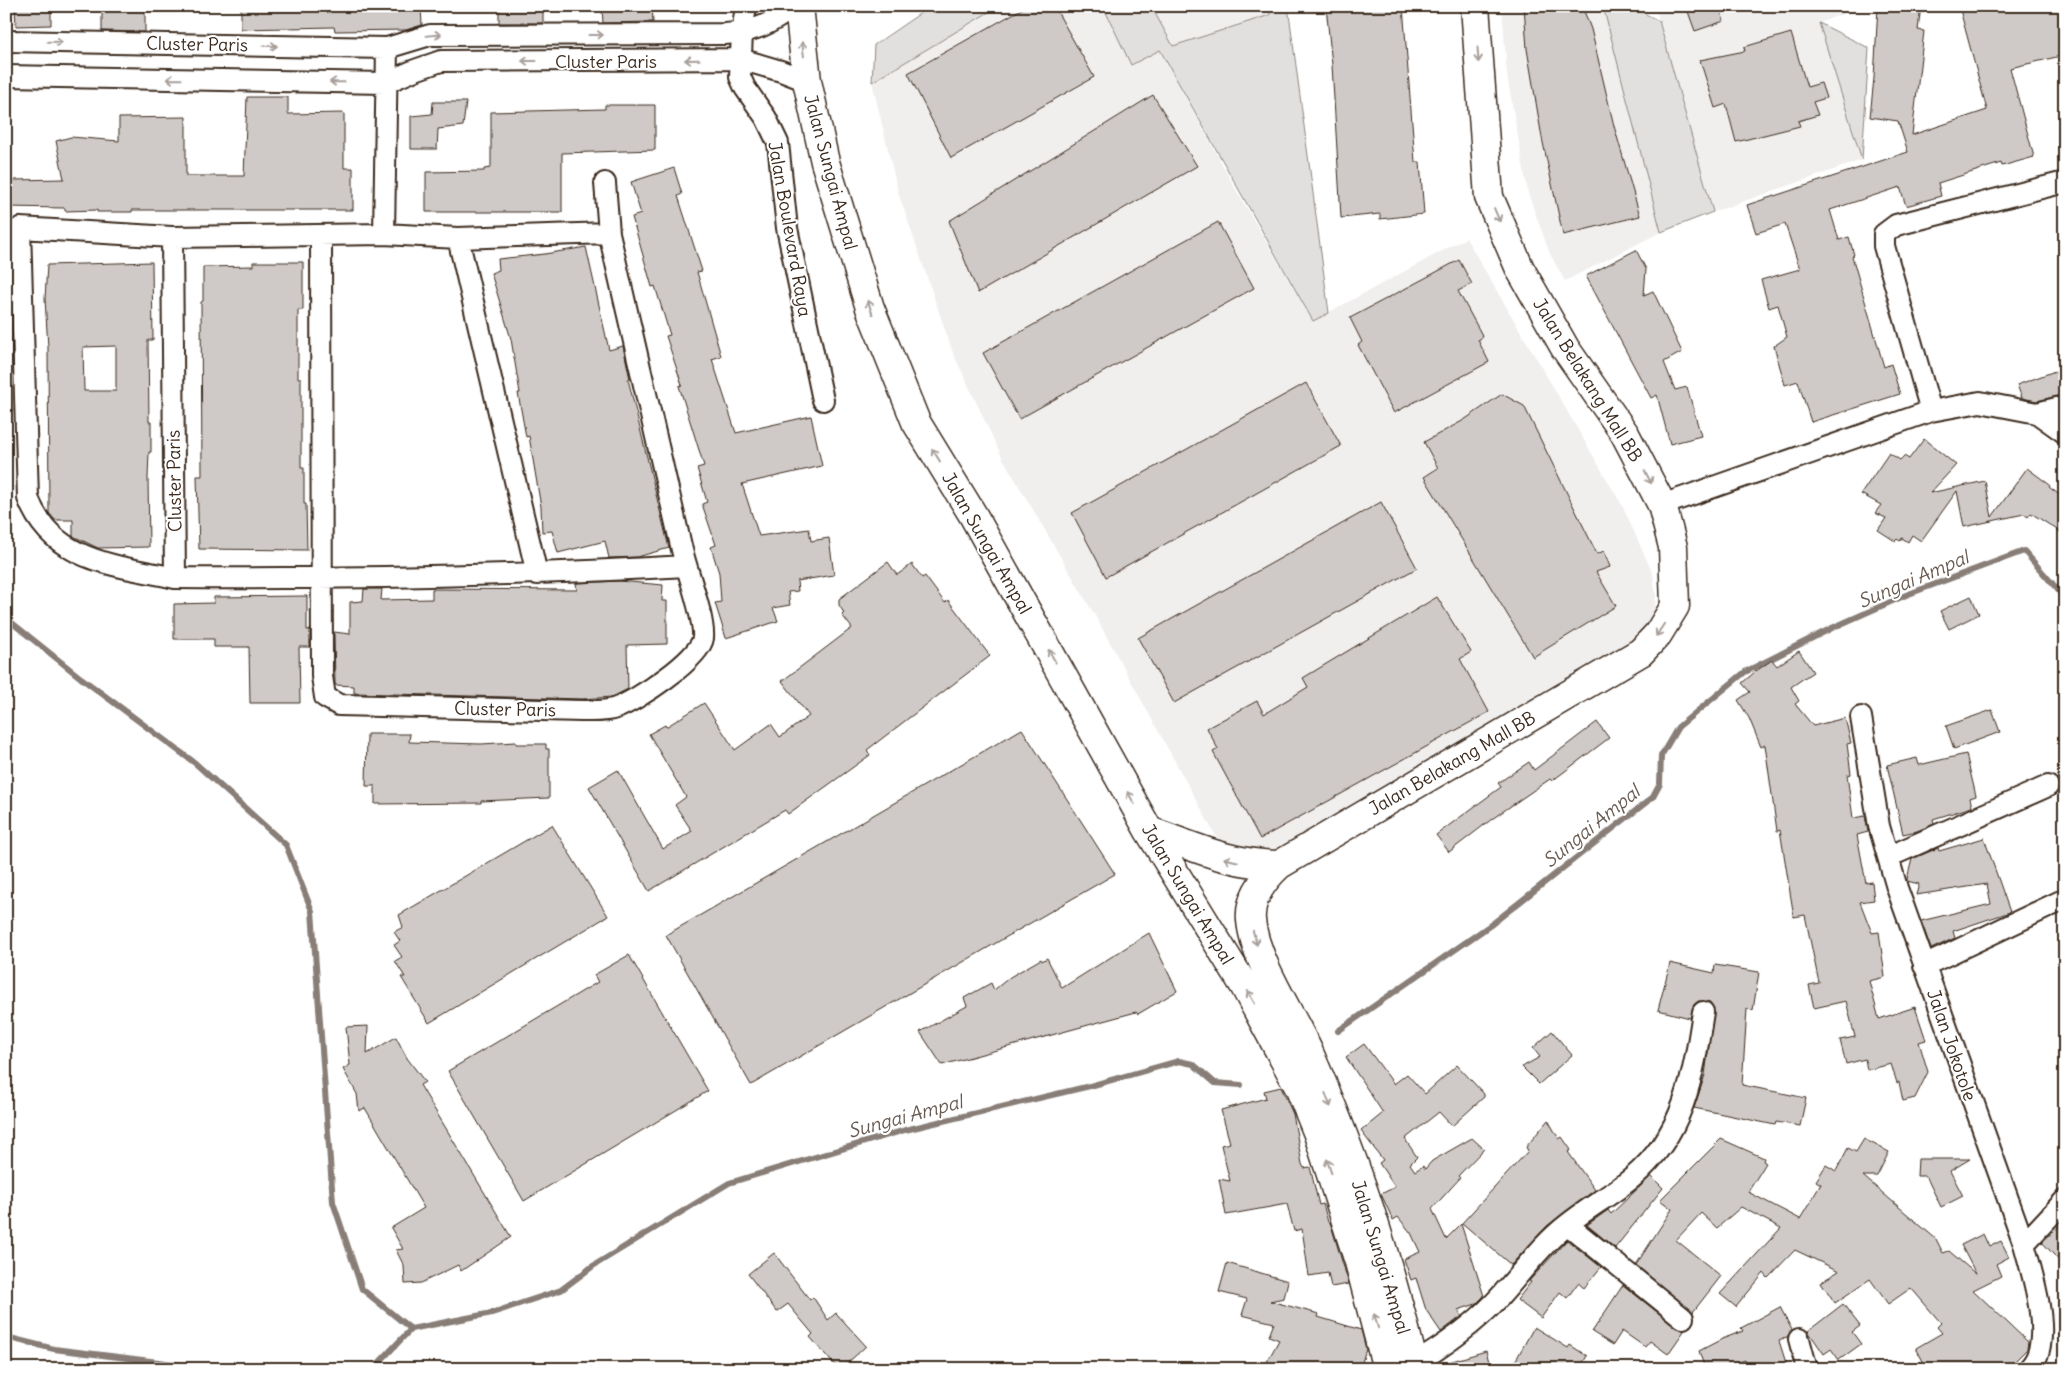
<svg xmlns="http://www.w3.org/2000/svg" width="2071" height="1375" viewBox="0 0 2071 1375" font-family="Delius,sans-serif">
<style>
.built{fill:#f1efee}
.green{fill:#e2e0de;stroke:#8e857e}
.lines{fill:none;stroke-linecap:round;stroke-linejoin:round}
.stream{stroke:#887e77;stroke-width:6}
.building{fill:#cfcac7;stroke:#3b2a1e;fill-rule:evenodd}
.minor-casing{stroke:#3b2a1e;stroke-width:24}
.secondary-casing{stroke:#3b2a1e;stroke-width:31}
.minor{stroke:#fff;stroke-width:20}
.secondary{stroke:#fff;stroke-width:28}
.oneway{stroke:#a79f9a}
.labels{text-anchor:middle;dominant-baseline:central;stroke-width:4;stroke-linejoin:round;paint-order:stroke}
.street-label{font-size:18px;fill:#3b2a1e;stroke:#fff}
.water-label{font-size:19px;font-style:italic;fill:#685b52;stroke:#fff}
</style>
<rect width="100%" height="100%" fill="#fff"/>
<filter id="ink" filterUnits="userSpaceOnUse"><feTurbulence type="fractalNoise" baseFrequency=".02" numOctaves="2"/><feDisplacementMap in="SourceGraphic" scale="10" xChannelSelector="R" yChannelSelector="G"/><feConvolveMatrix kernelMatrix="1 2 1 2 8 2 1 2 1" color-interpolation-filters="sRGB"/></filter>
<g filter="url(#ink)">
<path class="built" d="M999 6H1103L1131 65 1160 50 1239 195 1313 321 1466 238 1623 507 1644 554 1653 574 1656 595 1655 609 1640 646 1267 860 1218 840 1097 619 1002 457 953 353 898 192 872 82Z
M1151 6H1269L1270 15 1173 47Z
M1502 6H1603L1661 232 1565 281 1550 254 1528 193 1507 76Z
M1655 6H1863L1819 23 1862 160 1713 212Z"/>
<path class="green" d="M931 6H999L872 82 874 45Z
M1103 6H1151L1173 46 1270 15 1269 6H1288L1329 313 1313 321 1160 50 1131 65Z
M1603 6H1630L1659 21 1713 212 1661 232Z
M1819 23 1869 48 1862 160Z"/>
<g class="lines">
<path class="stream" d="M6 618 81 678 195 763 286 845 312 911 333 1202 362 1289 411 1329 492 1313 561 1290 593 1266 729 1183 905 1130 1090 1086 1179 1061 1193 1064 1215 1083 1241 1085
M1338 1031 1492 924 1653 797 1660 784 1661 756 1678 727 1745 672 1832 628 1906 595 2024 551 2065 598
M6 1337 54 1349 215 1369
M373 1369 411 1329"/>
</g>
<path class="building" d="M15 6H51V25L16 26Z
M102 6H145V32L102 31Z
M241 6H421L422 25 406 30 335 31 334 27 241 29Z
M499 6H543V23H499Z
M602 6H652L653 22 603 23Z
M1027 6H1054L1094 77 951 158 908 73Z
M1326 6H1403L1415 162H1420L1424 214 1380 219V214L1341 218 1332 65Z
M1524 6H1582L1591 29 1614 126 1640 216 1563 235 1542 138 1527 49Z
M1686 6H1719L1724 21 1695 31Z
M1878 6H1921L1918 30 1924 31 1912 135 1987 110 1959 6H2065V55L2010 68 2034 157 2002 166 2001 163 1938 183 1941 196 1906 206 1900 187 1830 210 1839 240 1849 237 1854 255 1852 256 1884 367 1891 364 1900 394 1811 422 1798 381 1785 385 1774 346 1787 337 1778 305 1769 308 1761 280 1800 269 1785 224 1756 233 1747 205 1908 152 1898 121 1870 117 1874 78Z
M1791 33 1807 87 1821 83 1826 98 1813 102 1818 115 1798 121 1800 126 1736 142 1726 104 1715 108 1700 60 1745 51 1744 47Z
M1153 95 1197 166 978 293 949 221Z
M247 97H288V114L344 113V168H353V210H132V212H97V210L65 211V208L6 207V183L14 182V180L64 179 56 141 71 137 119 141V118L186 117V176H244Z
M433 102H466L463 126 438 129 437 149H411V116L432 114Z
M605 105H655V150L562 153V212H426V172L484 171V169L491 168V112L605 109Z
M674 168 682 194 678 196 702 271 697 272 721 356 712 359 736 433 811 416 822 466 742 484 759 536 809 529 811 541 829 538 834 575 797 581 798 591 788 592 790 605 773 608 778 621 726 638 715 603 721 602 719 573 711 547 716 545 702 504 707 502 697 468 704 466 679 386 682 385 666 336 670 335 655 286 652 287 632 217 641 214 631 182Z
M1218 222 1254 288 1019 419 983 353Z
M586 247 609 350 623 346 630 379H628L669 548 637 557 609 558 605 541 558 553 552 531 542 532 541 507 529 436 526 437 518 393H520L511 339 491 273 499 270 498 259 545 254Z
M1636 250 1646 269 1644 295 1653 291 1682 352 1664 362 1675 390 1687 387 1701 436 1670 444 1657 395 1651 398 1586 276Z
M1459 260 1472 284 1458 291 1483 337 1478 340 1489 362 1394 413 1358 345 1362 342 1350 318Z
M152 262 153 340H148L149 422H151V452H149L148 478 149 547 98 548 73 536V520H55L49 513 48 347 45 299 47 265ZM116 346V391H84L83 347Z
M253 262H303V310H298V378H301V468H304V504H306L307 550 199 549 197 476H202L201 302 203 301V267L253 266Z
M2055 371 2057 375 2065 372V394L2037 401 2022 398 2017 385Z
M1306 383 1341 446 1106 577 1072 513Z
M1502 394 1524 406 1597 554 1604 551 1610 567 1596 572 1616 606 1533 657 1424 477 1438 468 1424 442 1464 420Z
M1924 439 1956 465 1930 493 1985 481 1992 517 2027 468 2050 485 2049 487 2065 499V535L2031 513 2028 517 2024 514 1964 527 1957 491 1921 541 1912 535 1908 542 1902 538 1900 541 1897 539 1895 541 1878 530 1886 518 1875 513 1881 505 1861 494 1889 453 1900 460 1904 456 1909 459Z
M1381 502 1417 568 1174 703 1138 638Z
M888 562 897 575 912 564 922 578 925 576 945 603 948 600 990 656 867 750 870 755 788 814 785 810 649 891 589 787 618 770 663 849 692 831 675 805 686 797 649 734 665 725 666 727 704 703 735 750 771 724 780 737 809 716 782 681 852 628 842 615 844 613 839 605V599Z
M619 581 663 585 662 601H667V644L627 645 628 689 612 697 582 699 354 693V686L335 685 334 632 350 634V602L363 601 364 589H382L381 600 432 599V589L577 590 576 583Z
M307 596V630H310V647H299L300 703H250L249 647H214V639H174V604L214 603V597Z
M1971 596 1979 614 1949 629 1940 611Z
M1437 597 1471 652 1460 659 1489 712 1260 839 1213 752 1218 749 1207 728 1257 701 1264 714 1308 687 1303 678Z
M1799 651 1813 672 1791 687 1799 701 1795 704 1813 726 1845 718 1851 743 1847 744 1851 774 1847 775 1853 818 1865 816 1868 832 1857 835 1866 883 1872 882 1874 900 1860 902 1872 933 1879 932 1885 977 1869 981 1879 1019 1915 1007 1926 1040 1919 1042 1928 1072 1915 1098 1903 1101 1899 1082 1897 1083 1891 1064 1867 1070 1865 1059 1846 1064 1840 1040 1855 1037 1846 1001 1814 1008 1809 985 1819 983 1805 915 1794 917 1780 830 1777 831 1765 745 1761 747 1749 718 1738 700 1750 692 1742 683 1756 671 1772 660 1777 666Z
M1992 710 2000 732 1954 749 1946 726Z
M1597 722 1609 738 1552 781 1550 779 1492 819 1449 852 1436 835 1501 787 1498 783 1529 762 1534 770Z
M1022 729 1115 874 751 1085 666 935Z
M367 734H410L409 742 481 744 516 742V744H546V749H549V798L481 801V803L375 804V786H366Z
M1966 754 1976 796 1970 798 1972 807 1933 819 1934 824 1917 831 1903 834 1887 765 1917 758 1919 765Z
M552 825 608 916 429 1023 401 977H405L395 961 402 957 394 945 400 941 394 932 403 927 399 915Z
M1984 838 2010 912 1953 931 1955 938 1931 949 1921 921 1991 904 1987 884 1916 895 1919 884 1907 881V879L1912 859 1938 848 1939 851Z
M1149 933 1177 991 1138 1014 1136 1012 942 1065 920 1032 967 1006 964 998 991 983 994 990 1010 977 1041 959 1042 961 1047 958 1062 988Z
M629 955 708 1091 524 1201 448 1071 598 982 594 975Z
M1670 963 1714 973 1715 965 1759 972 1753 1010 1747 1009 1742 1085 1806 1098 1800 1126 1776 1122 1775 1125 1694 1108 1705 1075 1714 1008 1710 1002 1698 1001 1694 1005 1690 1018 1658 1010Z
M368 1026 367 1054 396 1037 407 1058 425 1082 420 1085 511 1237 461 1271 458 1265 421 1283 405 1284 404 1266 396 1250 403 1249 391 1228 424 1208 365 1108 359 1111 357 1094 343 1069 350 1065 346 1027Z
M1552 1031 1572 1055 1539 1084 1522 1067 1540 1057 1533 1048Z
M1364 1044 1394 1084 1407 1074 1425 1094 1457 1065 1484 1094V1097L1452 1126 1439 1112 1405 1139 1417 1157 1410 1164 1415 1171 1423 1166 1425 1169 1432 1161 1472 1138 1484 1149 1458 1176 1460 1178 1432 1209 1446 1239 1461 1224 1484 1296 1476 1304 1458 1310 1462 1316 1441 1332 1426 1310 1416 1278 1411 1280 1404 1259 1420 1252 1411 1233 1398 1217 1393 1220 1381 1194 1395 1187 1379 1163 1383 1160 1361 1131 1383 1113 1346 1057Z
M1281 1087 1293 1114 1302 1164 1304 1168 1310 1167 1319 1205 1323 1204 1328 1222H1330L1349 1284 1331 1287 1328 1273 1309 1276 1302 1229 1294 1231 1287 1204 1226 1215 1219 1179 1230 1181 1221 1145 1230 1143 1221 1110 1266 1098 1264 1091Z
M1548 1120 1559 1139 1562 1137 1571 1150 1568 1152 1595 1190 1547 1226 1511 1265 1462 1223 1528 1151 1526 1147Z
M1721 1139 1764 1158 1763 1161 1766 1163 1748 1192 1800 1219 1821 1184 1816 1181 1826 1165 1836 1171 1848 1148 1856 1152 1864 1139 1889 1152 1877 1176H1863L1936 1239 1943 1253 1949 1251 1976 1274 1961 1245 1983 1234 1989 1247 2001 1241 2009 1257 1996 1264 2001 1276 1973 1290 2028 1342 2027 1349 2007 1369H1927L1916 1348 1942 1333 1937 1327 1941 1323 1911 1288 1888 1304 1870 1279 1835 1303 1821 1282 1839 1271 1795 1250 1768 1278 1764 1273 1736 1307 1720 1294 1781 1228 1741 1207 1717 1228 1701 1213 1676 1240 1721 1276 1693 1312 1636 1265 1672 1209 1660 1200Z
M1918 1159H1970L1950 1171 1963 1196 1941 1207 1926 1176H1917Z
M1651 1176 1663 1188 1615 1248 1587 1225 1608 1210 1611 1214Z
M2065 1221V1267L2042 1242Z
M1567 1240 1601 1267 1584 1288 1578 1283 1567 1298 1560 1292 1541 1318 1517 1300 1531 1282 1529 1281Z
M774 1253 810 1300 813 1297 828 1320 836 1313 866 1346 841 1369H838L810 1337 813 1334 788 1304 777 1312 748 1274Z
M1227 1263 1288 1281 1284 1298 1270 1301 1319 1314 1318 1317 1361 1330 1366 1349 1360 1369H1263L1279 1340 1269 1336 1274 1323 1242 1315 1247 1299 1219 1292Z
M1623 1285 1676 1327 1684 1331 1668 1354 1650 1341 1645 1347 1622 1331 1613 1345 1592 1332Z
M1843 1304 1860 1326 1852 1332 1861 1344 1839 1360 1831 1349 1824 1354 1808 1331Z
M1780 1307 1792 1330 1787 1337 1779 1341 1788 1369H1748L1745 1360 1719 1369H1705L1699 1351 1722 1339 1743 1331 1741 1328Z
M1534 1327 1568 1348 1570 1345 1587 1356 1579 1369H1511Z
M1486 1351 1491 1369H1443L1442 1364Z"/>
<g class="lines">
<g class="minor-casing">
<path id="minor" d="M746 6 742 33 740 77 745 88 766 118 778 143 787 228 823 400
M6 41 387 48 430 35 725 34C755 32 771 24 795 6
M6 76 385 83 415 70 441 61 740 59 781 71 807 81
M384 234 387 48
M321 236 322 676 325 697 339 705 582 711C593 711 606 712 616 708 636 701 700 659 703 638 705 619 687 571 682 550 658 444 633 339 609 233L605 183
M172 237 175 578C346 579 516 576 686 566
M458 238 537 574
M1931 411 1884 246V234L1896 225 2065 182
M2037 413 2065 433
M1662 505 1931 411 1980 402 2037 413 2065 406
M175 578C116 565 52 562 28 498L20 228 172 237 384 234 458 238 609 233
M1861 717 1879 826 1897 888 2024 1244C2032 1274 2056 1345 2028 1369
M1888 857 2048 786
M1924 966 2065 899
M1568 1225 1683 1318
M2024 1244 2065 1200
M1799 1339 1807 1369
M1412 1369 1414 1364C1444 1346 1471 1327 1495 1302 1516 1280 1533 1255 1555 1235 1578 1213 1608 1198 1632 1178 1685 1133 1693 1077 1703 1012"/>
</g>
<g class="secondary-casing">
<path id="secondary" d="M799 6 807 81 825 162 870 308 916 422 973 515 1149 831 1245 987 1299 1087 1318 1134 1359 1262 1387 1369
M1149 831C1196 847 1228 864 1279 865
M1415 1369C1390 1264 1354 1154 1310 1055 1294 1018 1254 960 1251 920 1249 899 1264 879 1279 865L1641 652 1658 634 1675 606 1673 547 1662 505 1625 434 1565 348 1520 269 1489 197 1475 6"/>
</g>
<use href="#minor" class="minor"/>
<use href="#secondary" class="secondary"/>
</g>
<defs><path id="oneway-shaft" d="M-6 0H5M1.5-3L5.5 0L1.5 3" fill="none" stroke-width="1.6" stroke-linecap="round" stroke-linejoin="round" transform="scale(1.25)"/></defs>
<g class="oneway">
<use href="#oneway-shaft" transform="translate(434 35) rotate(-5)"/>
<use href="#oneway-shaft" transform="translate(596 35)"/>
<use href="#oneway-shaft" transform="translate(55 42) rotate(1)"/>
<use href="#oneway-shaft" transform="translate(270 46) rotate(1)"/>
<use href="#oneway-shaft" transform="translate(803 49) rotate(-97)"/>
<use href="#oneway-shaft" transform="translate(1478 55) rotate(86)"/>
<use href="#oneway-shaft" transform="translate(692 60) rotate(179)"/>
<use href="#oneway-shaft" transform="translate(529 61) rotate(180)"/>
<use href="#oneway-shaft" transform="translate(174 79) rotate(-179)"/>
<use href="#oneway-shaft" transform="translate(337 82) rotate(-179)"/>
<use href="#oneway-shaft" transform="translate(1497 215) rotate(67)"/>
<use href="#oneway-shaft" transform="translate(870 307) rotate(-109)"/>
<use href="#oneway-shaft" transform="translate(936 455) rotate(-122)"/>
<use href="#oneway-shaft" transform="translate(1648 477) rotate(63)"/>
<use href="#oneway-shaft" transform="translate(1660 630) rotate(123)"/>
<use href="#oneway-shaft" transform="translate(1052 656) rotate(-119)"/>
<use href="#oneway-shaft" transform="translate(1131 798) rotate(-119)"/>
<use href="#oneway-shaft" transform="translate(1231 860) rotate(-166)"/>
<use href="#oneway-shaft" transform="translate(1255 938) rotate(74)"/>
<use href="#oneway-shaft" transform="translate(1251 997) rotate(-120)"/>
<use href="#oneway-shaft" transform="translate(1328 1100) rotate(69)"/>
<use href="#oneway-shaft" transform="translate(1329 1166) rotate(-108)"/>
<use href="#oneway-shaft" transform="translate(1376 1321) rotate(-106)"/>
</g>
</g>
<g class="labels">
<g class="street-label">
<text transform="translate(197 44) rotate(1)">Cluster Paris</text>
<text x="606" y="61">Cluster Paris</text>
<text transform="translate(831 172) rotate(75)">Jalan Sungai Ampal</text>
<text transform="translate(790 229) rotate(80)">Jalan Boulevard Raya</text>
<text transform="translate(1588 380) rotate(58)">Jalan Belakang Mall BB</text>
<text transform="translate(174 481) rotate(-91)">Cluster Paris</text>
<text transform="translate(987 543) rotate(60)">Jalan Sungai Ampal</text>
<text transform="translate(505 709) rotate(1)">Cluster Paris</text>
<text transform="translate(1452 763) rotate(-30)">Jalan Belakang Mall BB</text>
<text transform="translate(1188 894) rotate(59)">Jalan Sungai Ampal</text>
<text transform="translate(1952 1045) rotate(71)">Jalan Jokotole</text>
<text transform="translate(1381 1257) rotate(73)">Jalan Sungai Ampal</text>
</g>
<g class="water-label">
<text transform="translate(1913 579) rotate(-23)">Sungai Ampal</text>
<text transform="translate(1591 826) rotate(-39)">Sungai Ampal</text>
<text transform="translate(905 1116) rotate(-15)">Sungai Ampal</text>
</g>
</g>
<rect width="2071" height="1375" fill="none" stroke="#fff" stroke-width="25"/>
<rect x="12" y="12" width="2046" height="1350" fill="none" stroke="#3b2a1e" stroke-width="2" filter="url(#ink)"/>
</svg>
